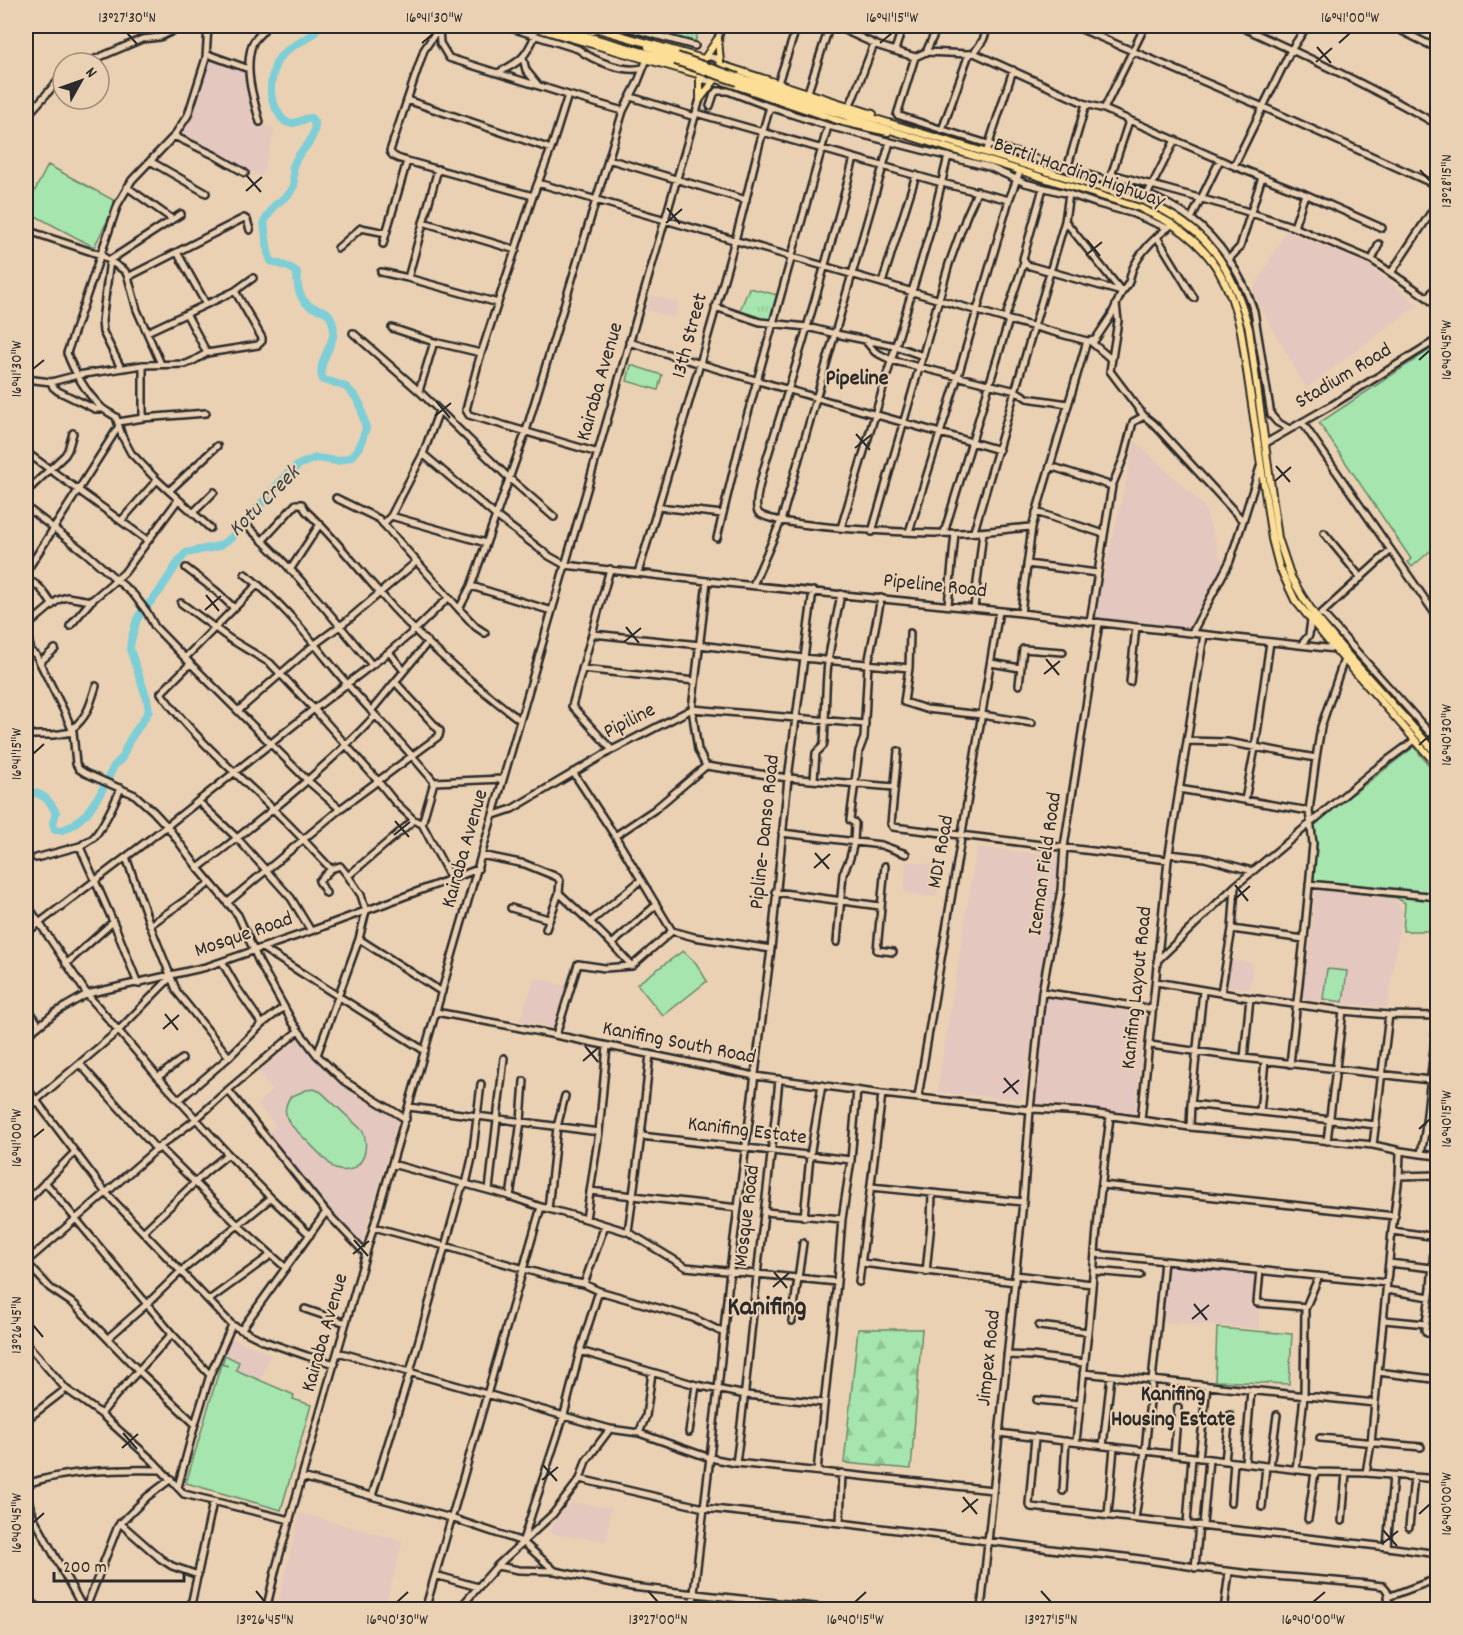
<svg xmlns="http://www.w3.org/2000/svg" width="1463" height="1635" viewBox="0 0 1463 1635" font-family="Dekko,sans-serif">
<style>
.built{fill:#e4c7be}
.green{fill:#a6e5ad;stroke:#68886c;stroke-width:1.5}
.forest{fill:url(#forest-firs);stroke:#68886c;stroke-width:1.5}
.park{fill:url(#park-tufts);stroke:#68886c;stroke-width:1.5}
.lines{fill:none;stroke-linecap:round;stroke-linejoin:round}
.river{stroke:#7dced6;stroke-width:8}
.minor-casing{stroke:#2b2b2b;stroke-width:10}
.major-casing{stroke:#2b2b2b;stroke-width:10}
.minor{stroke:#ebd1b3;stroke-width:5}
.major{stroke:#fdde96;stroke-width:6}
.major-bridge-casing{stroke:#2b2b2b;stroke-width:10;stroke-linecap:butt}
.major-bridge{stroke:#fdde96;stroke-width:6}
.ticks{fill:none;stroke:#2b2b2b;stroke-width:2}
.labels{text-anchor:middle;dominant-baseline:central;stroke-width:4.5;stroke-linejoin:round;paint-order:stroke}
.street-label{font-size:21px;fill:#2b2b2b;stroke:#ebd1b3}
.neighbourhood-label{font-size:22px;font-weight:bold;fill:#2b2b2b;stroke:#ebd1b3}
.water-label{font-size:22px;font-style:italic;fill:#374345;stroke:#ebd1b3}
.district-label{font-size:27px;font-weight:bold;fill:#2b2b2b;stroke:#ebd1b3}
.neatline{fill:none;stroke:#2b2b2b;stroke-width:2}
.ticks-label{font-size:15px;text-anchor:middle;fill:#2b2b2b}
</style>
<defs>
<pattern id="forest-firs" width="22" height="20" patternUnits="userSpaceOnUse" patternTransform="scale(1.5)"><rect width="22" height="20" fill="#a6e5ad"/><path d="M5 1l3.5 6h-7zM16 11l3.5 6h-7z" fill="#8fc595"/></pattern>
<pattern id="park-tufts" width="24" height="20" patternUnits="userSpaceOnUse" patternTransform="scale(1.5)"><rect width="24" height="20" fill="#a6e5ad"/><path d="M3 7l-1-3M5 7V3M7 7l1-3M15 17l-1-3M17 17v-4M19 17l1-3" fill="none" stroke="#8fc595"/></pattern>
</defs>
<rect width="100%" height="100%" fill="#ebd1b3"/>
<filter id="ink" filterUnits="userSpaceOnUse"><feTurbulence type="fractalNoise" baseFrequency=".0167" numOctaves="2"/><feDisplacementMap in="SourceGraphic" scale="12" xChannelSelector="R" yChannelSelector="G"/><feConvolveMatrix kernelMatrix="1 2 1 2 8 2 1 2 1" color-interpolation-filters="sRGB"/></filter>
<g filter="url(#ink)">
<path class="built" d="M208 59 247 72 244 83 252 103 251 122 275 129 262 177 181 135 198 96Z
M1286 231 1367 264 1418 305 1306 388 1252 292Z
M651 295 678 303 674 318 647 310Z
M1135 441 1204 506 1224 569 1190 630 1094 619Z
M977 847 1060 856 1022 1100 937 1092Z
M906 861 942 866 936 897 904 893Z
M1319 890 1396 900 1402 911 1387 1008 1301 998 1308 961 1316 891Z
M1231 960 1253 963 1250 989 1228 987Z
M535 978 569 987 557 1029 520 1020Z
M1045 997 1144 1015 1135 1115 1031 1102Z
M299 1039 318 1061 339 1082 367 1102 398 1120 361 1244 327 1209 267 1135 276 1126 257 1104 272 1090 259 1071Z
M1166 1263 1259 1273V1328L1160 1322Z
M231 1338 271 1354 261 1380 221 1364Z
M571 1502 611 1508 607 1541 552 1534 553 1525Z
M300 1513 403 1541 384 1609H337L278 1603Z"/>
<path class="green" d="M48 165 117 202 94 247 26 211V208Z
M1437 345V545L1412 567 1408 562 1411 559 1319 423Z
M631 365 662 375 658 390 627 381Z
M1414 747 1437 775V931H1403L1405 903 1397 898 1312 888 1315 823Z
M683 951 696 963 707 981 663 1016 637 984Z
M1327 969 1347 971 1343 1002 1323 999Z
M314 1089 321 1092 363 1131C371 1151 360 1177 335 1169L290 1124C284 1114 284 1107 290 1097L306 1090Z
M1217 1328 1292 1334 1289 1384 1215 1381Z
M225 1355 239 1362 236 1370 294 1395 293 1399 311 1405 281 1510 186 1483 221 1364 228 1366 222 1364Z"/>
<path class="forest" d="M858 1329H922L911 1469 844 1463Z"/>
<path class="park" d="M657 26H699L695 43 656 30Z
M749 288 778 295 773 316 768 321H761L739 313Z"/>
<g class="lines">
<path class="river" d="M26 794 28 792C42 792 50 800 56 813L53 823 55 830H63L73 825 87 813 100 794 114 766 122 758 129 741 149 711 147 699 130 649 131 641 137 619 141 613 159 592 179 561 186 553 219 546 231 538 287 474 300 464 316 458 338 461 351 457 360 446 366 428 360 404 354 395 346 387 335 383 323 380C315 359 340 343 332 321 328 308 319 311 310 306 298 299 297 284 297 272L291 268 271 261 268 253 264 222 274 206 289 194 294 186 293 166 298 156 309 143 314 132 315 124 311 118C304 118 297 124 289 123 282 122 278 112 275 106 270 97 270 89 272 79 274 69 275 61 283 54 293 43 315 38 318 26"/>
<g class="minor-casing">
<path id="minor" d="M208 26 206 58 188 115 174 136 132 180 118 204 67 353C73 370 87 394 100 406 104 411 111 413 116 417L122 436 131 453 157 480 210 528
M440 26 424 50 390 151C392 158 401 159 407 161L533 196
M505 26 578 49C594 61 624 73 643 68
M622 26 695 46
M835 26 879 46 915 57 926 52 969 54 974 53 983 40 989 26
M1074 26 1263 107 1438 186
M1239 26C1306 56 1374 88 1438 125
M1392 26 1438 49
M439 28 440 43 449 58 568 95 623 111
M718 39 721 26
M895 50 903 26
M926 52 938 26
M974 53 1086 104 1104 109 1234 166 1305 194 1382 228
M207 54 249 69
M698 69a12 12 0 1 1 24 0a12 12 0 1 1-24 0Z
M915 57 897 115C954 134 1011 151 1068 169 1109 182 1156 192 1190 218 1221 241 1242 276 1254 311L1271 415 1277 422 1289 429
M523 58 526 70 538 85
M86 63 142 39 160 37 183 26
M498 73C520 61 524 60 535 36
M778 83 797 26
M808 92 827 34 828 26
M568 95 551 149 533 196 479 360 466 410 469 415 598 453
M631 97 695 117
M407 100 551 149
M710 106 714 94 717 91H728L770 107 828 126 989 167 1025 183 1069 194 1095 203 1131 213 1167 228
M849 106 854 96 874 44
M1104 109 1145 26
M696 113 942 183 1009 200
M26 117 59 80 63 78
M260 122C253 98 244 71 252 45 255 37 263 33 266 26
M942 130 969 54
M174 136 214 155 245 173
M986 153 1013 70
M854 158C829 253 802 348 772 442 768 455 752 502 758 512 766 528 930 534 955 533 980 533 1006 529 1032 527
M608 159 746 200
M150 161 206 193
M1234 166 1291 50 1307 26
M1067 169 1086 104
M1112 174 1242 210 1294 227 1372 260 1428 298 1438 308
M1109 182 1129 121
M538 183 1009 320 1087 341 1032 527 1021 613
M127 187 172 219
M1043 188 1023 259 1027 265 1122 292C1133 280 1128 278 1134 266 1142 250 1154 238 1169 227
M1147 195 1175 140
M1191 219 1220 160
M1065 221 1122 292 1111 316 1095 340 1087 341
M423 222 516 250
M1294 227 1305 194
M26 230 101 255 125 271 128 277 137 310 161 364
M1157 237 1194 298
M383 244 407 161
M338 248 361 228 386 233
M177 252 206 304
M1229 259 1240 247 1262 177
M1372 260 1379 244
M381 272 408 278 498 303
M1391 273 1438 202
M128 277 244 218 247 220 250 230
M408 278 438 169
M882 283 916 175
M1428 298 1438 284
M715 307 760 322 807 327 836 334 895 346 923 356
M188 317 207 353
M1005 319 1024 262
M392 328 434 342 481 353
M147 332 235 291 253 278
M353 333 419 391 509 478 554 517
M864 339 875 352 891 360 1016 391 1027 398 1068 404
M629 342C752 381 876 414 999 450
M1091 342 1111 359
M143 365V418L206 413
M121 368 103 332 102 321 110 260 181 214
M26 379 51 382 78 375 143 365 186 364 193 361 207 353 258 345 262 341V338L235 291
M51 382 53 387 58 391 95 409H102
M419 391 434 342
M1144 416 1154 424 1243 521 1230 561 1192 633
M118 422 143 418
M1302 422 1438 618
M1266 443 1332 405 1438 339
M26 452 147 540
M423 454 496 516 549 556 565 565 707 581 1021 613 1136 627 1335 649
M1050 466 1112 486
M169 491 217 446
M26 492 65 455 68 450 73 433
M336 498 379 519 459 609 471 586 526 431 623 111 637 84 647 59
M26 507 86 553 134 595 147 612 155 627 185 658 307 780 340 809
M658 507 723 514
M1036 512 1104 534
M193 513 214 492
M391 516 423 454 439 411
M121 521 157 480
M1243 521 1260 467
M383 524 391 516 486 543
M247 526C293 568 333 617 372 665
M841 528 929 235 948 156
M974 531 1065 221 1069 194
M872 532 949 264C954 250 959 236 964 223 967 212 974 202 977 191
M909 532 958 376 1009 200 1020 171
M944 533C965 462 987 391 1009 320
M1324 533 1361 578
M717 538 743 431 828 126
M263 540 296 504H302L306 511C333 536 355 565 380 593 421 641 470 682 520 720
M1027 564 1097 573
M186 568 216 591 234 608
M610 569 572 706 612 750
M290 570 320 524
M26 572 119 426
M638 573C672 462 704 351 735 240 748 196 756 151 770 107
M245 574C286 605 315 646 348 685 377 718 407 748 434 782
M26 580C39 583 44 593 52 604
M753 585 781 521 890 142
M471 586 552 611
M181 603 230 639 270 663 314 709 378 781 394 801 414 820 422 824 451 879
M948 605 955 533
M974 608 983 532
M459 609 476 627 485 633
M1322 613 1438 742
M1321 614 1391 550
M1090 622 1112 486 1124 457 1133 422 1144 416 1110 371 1118 321 1116 304
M70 626 91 601 124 573 178 500
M26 627 58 600 67 597 91 601
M26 631 31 651
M910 633 909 668 904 702 926 709 982 715 1032 723
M593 634 700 645 803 658 909 668
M1301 645 1309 635 1311 620
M26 648 36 655 65 713 73 732 76 764 79 769 85 773 135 795 153 811 167 826 198 868 238 915 259 962 293 1023 317 1055 344 1081 406 1119
M389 652 404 671
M185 658 258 584
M40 662 55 649
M991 663 1020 668
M190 664 161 693C193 737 234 771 273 809 293 828 312 849 331 869L340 866 348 876
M582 669 695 681
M1130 682 1136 627
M1019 685 1023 649 1063 652
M238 711 315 644 348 620 416 562
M371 711 428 642
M72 729C88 716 90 705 96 686
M26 735H53L73 732
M1187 741 1227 742 1316 758
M898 751 891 824 893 827 1168 860
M706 766 698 750 692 709 707 581
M573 772 615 836 672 931 694 937 771 949
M814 779 816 753 823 746 824 742C826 716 825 689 828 663 831 639 837 617 841 594
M434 782 503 779
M121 788C114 804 106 822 95 836 91 841 84 842 80 847L115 926 138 984
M1179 789 1309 811
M1245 800 1255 748 1270 642
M198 801 237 838 291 898 311 931
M494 815 512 809 612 750 692 709 865 724
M422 824 434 782
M782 833 881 845 906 854
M615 836 654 810 706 766 788 778 894 787
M1169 854 1205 858 1252 871
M481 855 525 864 557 877 560 881 559 893 590 922
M126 857 150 925 177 992 229 1057
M36 858 80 846
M885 866 877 950 893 952
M198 868C260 821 322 772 375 716
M1309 884 1438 897
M1235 887 1232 929 1304 939
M775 892 880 906
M326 893 319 881 331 869
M26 903 87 994 158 1077 228 1154 271 1198 310 1235
M227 903 340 809 439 736 440 731 395 682
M656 905 612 944 632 966 672 931
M511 908 548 919
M150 925 210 883
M546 929 559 893
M26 933 167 826 314 709 389 652 415 630 448 598
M359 939 442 992
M837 942 843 874 850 858 854 842 855 823 850 820 859 751 864 738 868 664 881 598
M612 944 590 922 641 880
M262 948 425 1051
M1157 961 1235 886 1373 771 1415 740
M222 962 237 988 262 1024
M66 964 113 922
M1156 982 1250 998 1343 1011 1389 1015 1438 1016
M1042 992 1153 1009
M1221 993 1232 929
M26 1005 39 1025
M436 1012 511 1026 755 1076 882 1094 1030 1110 1034 1109 1084 1112 1190 1127 1373 1145 1401 1151
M556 1035 578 964 605 968 632 966
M26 1036 56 1012 87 994 206 967 311 931 478 869
M1150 1045 1244 1058 1438 1081
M317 1055 359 939 366 911 361 895 348 876 414 820
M1244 1058 1250 998
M80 1064 157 1150
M1290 1064 1304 939 1313 844 1309 811 1316 758 1321 727 1344 659
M158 1077 182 1059
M26 1087 106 1193 232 1325 264 1341 307 1356 335 1364
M228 1090 326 1212 366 1254
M918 1097 999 611
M179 1100 229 1057 262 1024 284 1007
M1191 1104 1376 1125
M409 1107 599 1132
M26 1109 118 1031 170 978
M1260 1112 1265 1061
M1141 1120 1168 860 1204 635
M1190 1127 1191 1104 1203 991
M1425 1132 1438 1133
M641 1136 851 1160
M1327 1141 1343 1011
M1373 1145 1389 1015
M159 1147 238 1225 286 1268
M1421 1154 1438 1156
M392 1164 506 1195 541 1207 586 1219 628 1232 686 1267 837 1282
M1399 1176 1438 1175
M45 1182 172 1334 210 1375
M1102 1185 1395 1216
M871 1187 1023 1202
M489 1190 504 1058
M590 1191 738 1208
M510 1197 521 1121 524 1081
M26 1202 74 1153
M1438 1202 1431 1288 1425 1330 1427 1333 1438 1334
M548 1209 557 1127 565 1096
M765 1212 842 1219
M804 1217 810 1156 822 1085
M586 1219 599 1132 607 1046
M374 1227 445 1246 562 1280 584 1284 599 1291 693 1318 724 1333
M1392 1231 1438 1237
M143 1232 207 1171 228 1154
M628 1232 641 1136 650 1054
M1095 1254 1387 1283
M26 1262 159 1147 195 1120 228 1090 298 1031
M26 1262 50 1288 75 1305 139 1371 195 1424
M862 1263 1015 1282
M1389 1263 1432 1268
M1260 1270 1257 1303 1305 1307
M1094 1271 1140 1275
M926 1272 931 1223 932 1193
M1015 1275 1092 1284
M859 1282 882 1094
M584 1284 605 1225
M1386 1290 1430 1297
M209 1300 271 1255
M305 1309 346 1323
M1384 1320 1426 1324
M792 1321 803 1243
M1039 1326 1088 1332
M241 1330 326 1212
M108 1338 147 1304 180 1272 271 1198
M26 1343 66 1389 101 1414 153 1461 184 1494 290 1520
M580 1351 696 1385 746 1395 824 1403
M338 1352 610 1429 639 1433 710 1458 736 1463 993 1490
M1007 1355 1032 1356 1084 1363
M1378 1372 1433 1379
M1083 1373 1375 1403
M1037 1400 1080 1404
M101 1414 117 1394 172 1334
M26 1420 66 1389
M689 1432 696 1385
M639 1433 646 1416 652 1373
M999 1433 1315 1472 1366 1473 1371 1443 1392 1231 1399 1176 1400 1154 1401 1151 1421 1154 1425 1132 1438 1011
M1035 1437 1029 1504 1031 1507 1387 1547 1438 1554
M1320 1438 1421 1447
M1076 1442 1089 1322 1099 1206 1110 1117
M1103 1446 1111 1376
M1174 1454 1178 1407
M1199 1458 1207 1386
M1225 1461 1230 1415
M736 1463C745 1401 750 1338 757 1276 764 1210 773 1145 779 1079
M1245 1463 1251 1390
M1270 1467 1277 1415
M1296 1470 1304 1396 1305 1309 1319 1276
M817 1471 837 1282 842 1219 851 1160 857 1090
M1366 1473 1438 1479
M302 1477 451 1518 523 1542 555 1571 632 1587 842 1610
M580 1479 586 1461 610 1429
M26 1484C69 1470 116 1469 162 1470
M178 1487 195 1424 210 1375 232 1325
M1063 1491 1066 1441
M26 1493 34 1518 26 1528
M372 1496 410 1372 461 1189 466 1184 472 1158 481 1084
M1231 1503 1234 1462
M1262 1507 1266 1466
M1108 1515 1114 1447
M34 1518 84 1610
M1135 1519 1145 1451 1164 1261
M1308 1519 1315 1472
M1342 1521 1346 1473
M120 1523 161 1559 172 1566 198 1575
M840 1523 842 1473
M1187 1524 1192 1457
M1203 1525 1209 1459
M1409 1527 1414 1477
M523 1540 564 1415 580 1351 599 1291
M1387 1547 1393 1476
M1437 1554 1438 1523
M497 1566 519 1570 555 1571
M1195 1568 1199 1525
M435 1575 478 1587
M1388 1597 1431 1581
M26 1599 43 1610
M85 1610 118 1526 147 1497 171 1479
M190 1610 213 1502
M266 1610 276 1568 327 1388 700 99
M425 1610 541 1207
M458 1610 497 1566 553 1514 580 1479 704 1508 840 1523 1075 1552C1125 1555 1175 1565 1226 1571 1278 1578 1331 1579 1383 1586 1391 1592 1388 1601 1387 1610
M692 1610 718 1389 730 1270 771 949 788 778 813 591
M981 1610 1023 1202 1030 1110 1042 992 1061 890 1064 847 1099 623
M1224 1610 1229 1572"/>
</g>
<g class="major-casing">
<path id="major" d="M529 26 698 74
M550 26 675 61
M571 26 593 31
M588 26 703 59
M718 39 720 62
M648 47 677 56
M705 58 717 40
M721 65 873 114
M700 76V99
M738 77 1144 201C1207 228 1232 265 1249 329L1278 538 1291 577 1302 596 1317 618 1347 654 1438 755
M717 79 843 122 888 132
M737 82 1140 208C1151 214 1163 218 1173 225 1214 251 1231 286 1241 331L1272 539 1279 566 1295 600 1335 649 1438 766
M700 99 714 81"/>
</g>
<use href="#minor" class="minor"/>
<use href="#major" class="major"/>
<g class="major-bridge-casing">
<path id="major-bridge" d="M677 56 738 77
M675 61 737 82"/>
</g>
<use href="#major-bridge" class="major-bridge"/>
</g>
</g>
<path class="ticks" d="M127 33 137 44M422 43 434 33M880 43 892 33M1339 43 1350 33M1317 47 1331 63M1316 62 1332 48M1420 170 1430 181M247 176 261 192M246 191 262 177M667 208 680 224M666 223 682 209M1087 240 1100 256M1086 255 1102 242M1419 360 1430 350M33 369 44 360M436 401 450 418M435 416 451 403M856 434 870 450M855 448 871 435M1276 466 1290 482M1275 481 1291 467M206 595 219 611M205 610 221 596M626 627 639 643M624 642 641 628M1046 659 1059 675M1044 674 1060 661M1419 745 1430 735M33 754 44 744M395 821 409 837M394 835 410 822M815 853 829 869M814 868 830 854M1235 885 1248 901M1234 900 1250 886M165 1014 178 1030M163 1029 179 1015M585 1046 598 1062M583 1061 599 1047M1004 1078 1018 1094M1003 1093 1019 1080M1419 1129 1430 1119M33 1138 44 1129M354 1240 368 1256M353 1254 369 1241M774 1272 787 1288M773 1287 789 1273M1194 1304 1207 1320M1192 1319 1209 1305M33 1325 43 1337M123 1433 137 1449M122 1448 138 1434M543 1465 557 1481M542 1480 558 1467M963 1497 977 1514M962 1512 978 1499M1419 1514 1430 1504M33 1523 44 1513M1383 1530 1397 1546M1382 1544 1398 1531M256 1591 265 1602M648 1591 658 1602M1041 1591 1051 1602M397 1602 408 1592M855 1602 866 1592M1313 1602 1325 1592"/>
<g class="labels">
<g class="street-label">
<text transform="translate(1079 174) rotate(19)">Bertil Harding Highway</text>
<text transform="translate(691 336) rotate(-75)">13th Street</text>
<text transform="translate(1344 377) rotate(-31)">Stadium Road</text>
<text transform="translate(601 382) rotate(-74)">Kairaba Avenue</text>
<text transform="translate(935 587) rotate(6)">Pipeline Road</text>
<text transform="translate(630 722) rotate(-27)">Pipiline</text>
<text transform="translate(766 832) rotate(-84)">Pipline- Danso Road</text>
<text transform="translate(466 849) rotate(-74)">Kairaba Avenue</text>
<text transform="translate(942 852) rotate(-80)">MDI Road</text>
<text transform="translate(1046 864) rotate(-82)">Iceman Field Road</text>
<text transform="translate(244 936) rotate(-19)">Mosque Road</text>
<text transform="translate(1138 988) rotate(-84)">Kanifing Layout Road</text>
<text transform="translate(679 1044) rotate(11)">Kanifing South Road</text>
<text transform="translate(747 1132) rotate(7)">Kanifing Estate</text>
<text transform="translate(748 1216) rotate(-83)">Mosque Road</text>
<text transform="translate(326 1333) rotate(-74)">Kairaba Avenue</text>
<text transform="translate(990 1358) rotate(-84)">Jimpex Road</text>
</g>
<g class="neighbourhood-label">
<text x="857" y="379">Pipeline</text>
<text x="1173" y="1395">Kanifing<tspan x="1173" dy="25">Housing Estate</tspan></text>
</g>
<g class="water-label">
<text transform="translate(265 502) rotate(-45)">Kotu Creek</text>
</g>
<g class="district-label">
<text x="767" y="1308">Kanifing</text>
</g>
</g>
<rect width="1463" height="1635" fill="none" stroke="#ebd1b3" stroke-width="66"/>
<g transform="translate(81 81) rotate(50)"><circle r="28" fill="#ebd1b3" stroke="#9e8f7d" stroke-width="1.5"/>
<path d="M0-4.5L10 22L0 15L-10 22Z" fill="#2b2b2b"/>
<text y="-9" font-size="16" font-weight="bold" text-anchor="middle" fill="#2b2b2b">N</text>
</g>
<path d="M54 1572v9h130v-9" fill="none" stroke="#2b2b2b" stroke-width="3"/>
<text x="63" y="1572" font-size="18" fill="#2b2b2b" stroke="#ebd1b3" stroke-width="4.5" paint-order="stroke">200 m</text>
<rect x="33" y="33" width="1397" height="1569" class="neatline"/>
<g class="ticks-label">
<text x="127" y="22">13°27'30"N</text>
<text x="434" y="22">16°41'30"W</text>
<text x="892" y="22">16°41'15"W</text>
<text x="1350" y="22">16°41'00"W</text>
<text transform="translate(1446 181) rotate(-90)" y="5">13°28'15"N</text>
<text transform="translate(1446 350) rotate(-90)" y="5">16°40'45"W</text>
<text transform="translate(16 369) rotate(-90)" y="5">16°41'30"W</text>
<text transform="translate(1446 735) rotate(-90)" y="5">16°40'30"W</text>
<text transform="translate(16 754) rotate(-90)" y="5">16°41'15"W</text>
<text transform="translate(1446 1119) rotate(-90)" y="5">16°40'15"W</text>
<text transform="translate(16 1138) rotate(-90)" y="5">16°41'00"W</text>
<text transform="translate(16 1325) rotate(-90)" y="5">13°26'45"N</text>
<text transform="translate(1446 1504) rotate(-90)" y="5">16°40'00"W</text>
<text transform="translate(16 1523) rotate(-90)" y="5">16°40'45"W</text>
<text x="265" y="1624">13°26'45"N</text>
<text x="397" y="1624">16°40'30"W</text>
<text x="658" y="1624">13°27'00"N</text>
<text x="855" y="1624">16°40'15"W</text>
<text x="1051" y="1624">13°27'15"N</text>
<text x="1313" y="1624">16°40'00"W</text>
</g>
</svg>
